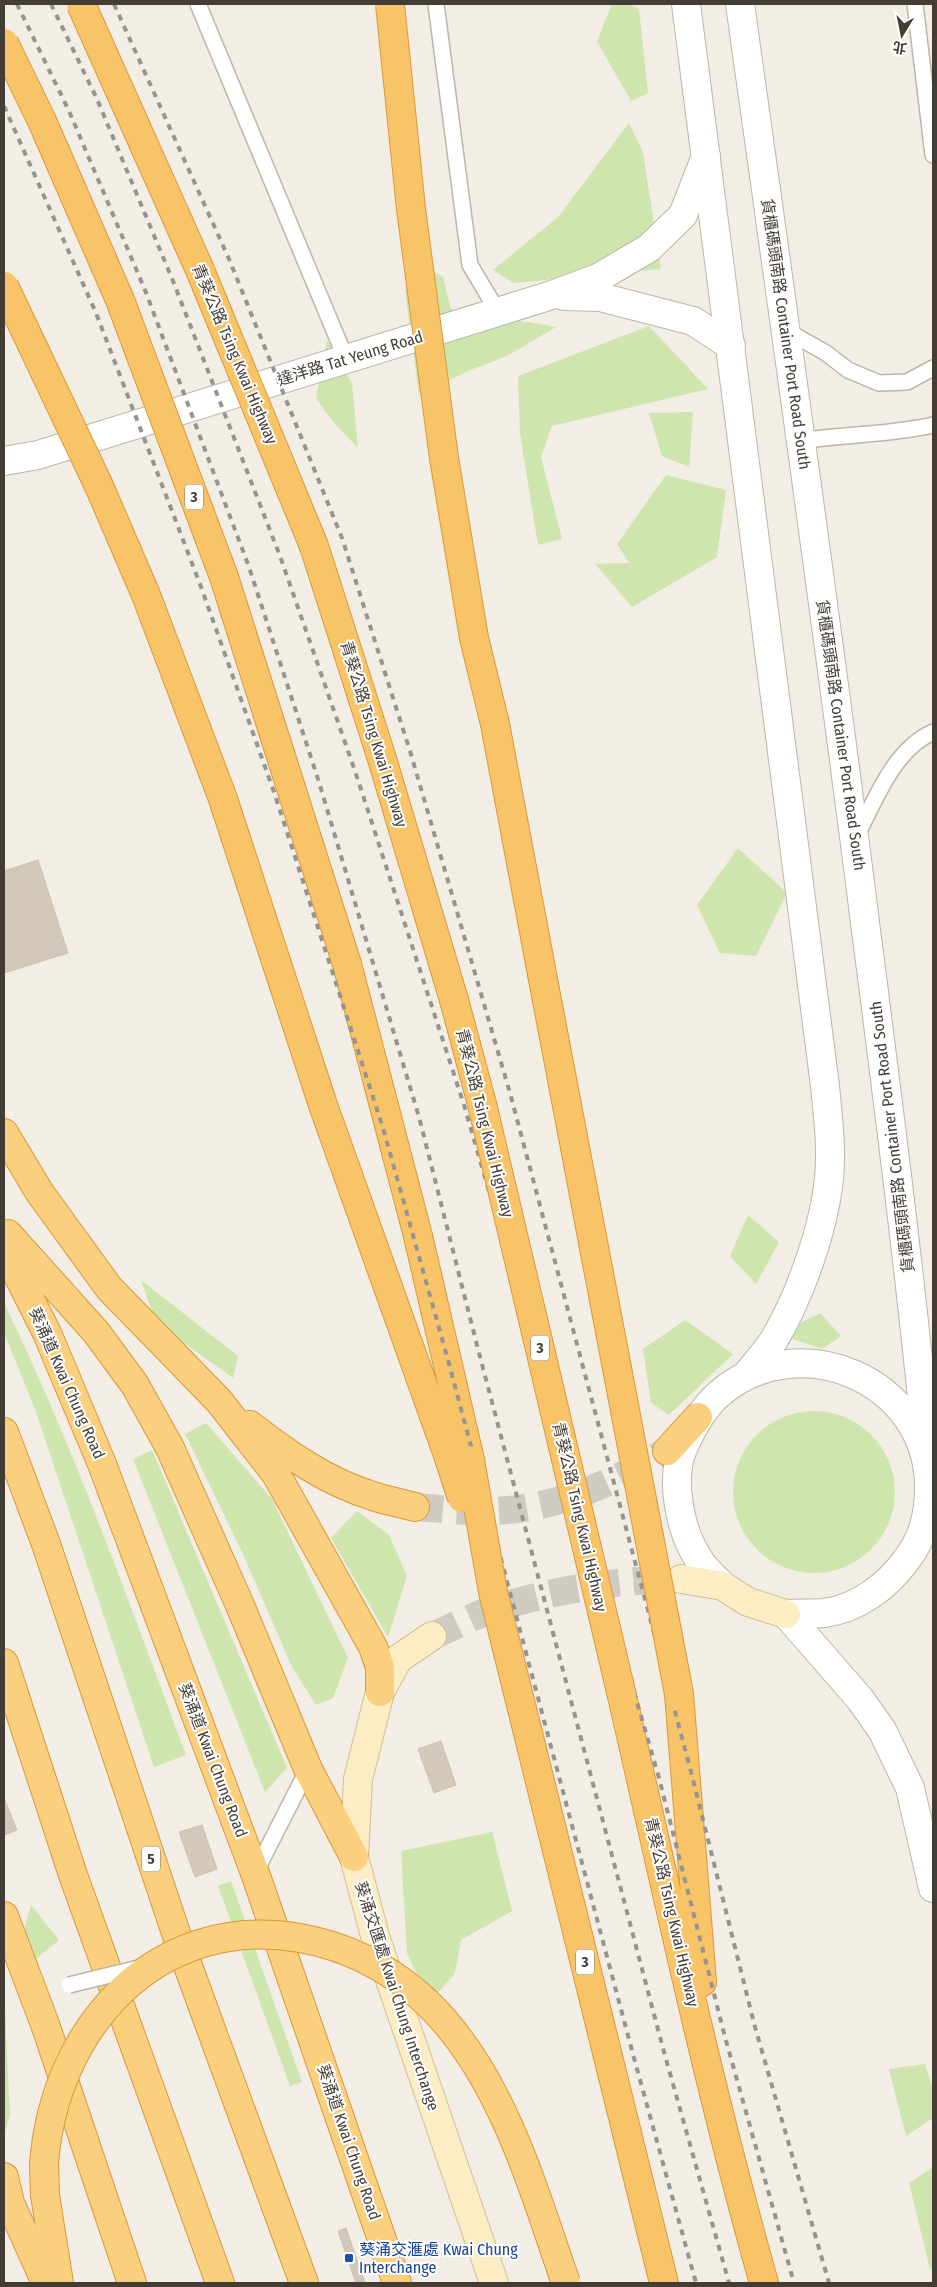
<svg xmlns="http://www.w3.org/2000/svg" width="937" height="2287" viewBox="0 0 937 2287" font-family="'Fira Sans Condensed','Noto Sans TC',sans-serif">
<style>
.green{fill:#cee5ae}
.building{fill:#d3c9ba;stroke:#cdc0ae}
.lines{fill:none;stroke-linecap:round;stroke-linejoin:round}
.secondary-tunnel{stroke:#cfcac2;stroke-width:28;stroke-dasharray:28 14;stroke-linecap:butt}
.trunk-tunnel{stroke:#cfcac2;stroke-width:28;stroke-dasharray:28 14;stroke-linecap:butt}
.service-casing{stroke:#bdb5a8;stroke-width:18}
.minor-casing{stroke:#bdb5a8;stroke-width:30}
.tertiary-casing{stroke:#bdb5a8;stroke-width:30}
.secondary-casing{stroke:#d1bf96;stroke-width:30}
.trunk-casing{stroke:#d89839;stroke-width:30}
.motorway-casing{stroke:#d89839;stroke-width:30}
.service{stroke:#fff;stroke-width:15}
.minor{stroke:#fff;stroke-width:28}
.tertiary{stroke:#fff;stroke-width:28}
.secondary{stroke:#fdedc4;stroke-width:28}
.trunk{stroke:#facf7e;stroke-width:28}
.motorway{stroke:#f9c468;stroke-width:28}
.rail{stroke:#949494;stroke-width:4;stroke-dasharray:6 6;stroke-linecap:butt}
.service-bridge-casing{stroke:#bdb5a8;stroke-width:18;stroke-linecap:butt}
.trunk-bridge-casing{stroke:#d89839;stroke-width:30;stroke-linecap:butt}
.motorway-bridge-casing{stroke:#d89839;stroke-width:30;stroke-linecap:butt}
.service-bridge{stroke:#fff;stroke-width:15}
.trunk-bridge{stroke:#facf7e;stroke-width:28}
.motorway-bridge{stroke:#f9c468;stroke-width:28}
.transit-dot{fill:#1a4fb4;stroke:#fff;stroke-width:2}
.labels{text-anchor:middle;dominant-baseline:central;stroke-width:4;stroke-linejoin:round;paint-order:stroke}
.shield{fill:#fff;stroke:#7c7772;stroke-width:1}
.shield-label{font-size:15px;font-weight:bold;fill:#443d35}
.street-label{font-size:16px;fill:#443d35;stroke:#fff}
.transit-label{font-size:16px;fill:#164399;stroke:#fff;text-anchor:start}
</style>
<rect width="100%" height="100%" fill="#f2ede5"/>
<path class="green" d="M612 4H629L639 9 648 93 631 101 597 41Z
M629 123 643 152 661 269 514 283 493 270 558 217Z
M411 258 443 277 451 309 556 327 507 356 468 371 419 395 405 291Z
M649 326 708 389 552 426 541 457 562 539 538 545 520 434 518 376Z
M327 340 352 383 358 448 333 422 316 398Z
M693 412 689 467 662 456 649 413Z
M666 475 726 490 717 557 632 607 595 564 629 563 617 544Z
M738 848 787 893 756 956 720 953 697 905Z
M748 1215 779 1242 756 1284 730 1256Z
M141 1280 238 1356 233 1378 156 1323Z
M4 1303C75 1449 129 1603 186 1755L154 1767 35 1409 4 1333Z
M820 1313 841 1336 822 1349 778 1334Z
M685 1320 733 1354 669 1415 651 1403 643 1349Z
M733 1492a81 81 0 1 1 162 0a81 81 0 1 1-162 0Z
M206 1423 272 1499 348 1658 333 1698 316 1705 292 1667 242 1552 185 1434Z
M152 1450 287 1768 265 1792 133 1459Z
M357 1511 389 1535 407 1576 388 1637 331 1538Z
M492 1832 512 1911 461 1940 455 1973 430 2002 407 1953 401 1851Z
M231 1881 302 2082 290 2086 218 1886Z
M31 1905 59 1940 36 1959 21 1939Z
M4 1991 10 2115 4 2135Z
M925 2064 933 2089V2118L906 2136 889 2069Z
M933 2167V2269H930L909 2183Z"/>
<path class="building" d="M38 860 68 953 4 973V871Z
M441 1741 456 1785 434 1793 418 1749Z
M4 1798 17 1830 4 1835Z
M202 1825 217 1869 195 1877 179 1832Z
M346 2228 365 2283H356L338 2231Z"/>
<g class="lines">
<path class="secondary-tunnel" d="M432 1636C451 1628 469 1618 488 1611 550 1590 615 1580 680 1579"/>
<path class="trunk-tunnel" d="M415 1507C434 1508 453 1511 472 1511 544 1514 607 1487 667 1451"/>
<g class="service-casing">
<path id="service" d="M198 4 346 359
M436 4 470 265 498 312
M915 4 933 155
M787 331 826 353 848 370 879 383 907 382 933 368
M801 441C845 434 890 435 933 425
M856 837C875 801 893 750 933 732
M255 1873 308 1769"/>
</g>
<g class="minor-casing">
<path id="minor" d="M564 296 600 297 693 321 731 346
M4 461 38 455 552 295 598 278 649 248 683 215 706 156"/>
</g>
<g class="tertiary-casing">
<path id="tertiary" d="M686 4 825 1086C828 1117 832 1148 829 1178 824 1229 800 1296 774 1340 766 1352 755 1364 746 1376
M740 4C783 312 827 621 866 930 889 1109 912 1288 929 1468
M723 1586C715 1578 704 1569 698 1558 680 1530 669 1478 684 1446 693 1427 703 1408 719 1394 799 1325 928 1380 929 1486 929 1513 924 1537 907 1559 888 1586 857 1609 824 1613 811 1614 798 1613 786 1614
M786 1614 860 1699 882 1730 910 1788 933 1888"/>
</g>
<g class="secondary-casing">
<path id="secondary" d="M681 1579 723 1586 748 1602 786 1614
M432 1636 398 1659 380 1692 358 1779 354 1857 375 1936 494 2283"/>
</g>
<g class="trunk-casing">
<path id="trunk" d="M4 1133 40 1193 109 1288 219 1401 276 1474 373 1647 380 1667V1692
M8 1234 96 1332 135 1385 170 1448 239 1603 308 1769 354 1857
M4 1248 47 1333 102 1464 255 1873 397 2283
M250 1425C287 1454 327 1482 373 1496 387 1501 401 1503 415 1507
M4 1432 46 1544 177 1936 304 2283
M667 1451 698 1417
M4 1663 73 1875 220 2283
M4 1916 46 2027 132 2283
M44 2164 45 2195 59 2283
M4 2177 10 2203 46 2283"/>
</g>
<g class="motorway-casing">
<path id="motorway" d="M99 486 146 595 223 799 323 1105 449 1458
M314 546 383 762 454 1000
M495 724 542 974
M347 964 418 1236 470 1460
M679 1694 702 1982
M622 1696C667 1892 709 2089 764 2283
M528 1733 664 2283"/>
</g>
<use href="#service" class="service"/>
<use href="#minor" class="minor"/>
<use href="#tertiary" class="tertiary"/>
<use href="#secondary" class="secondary"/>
<use href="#trunk" class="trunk"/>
<use href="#motorway" class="motorway"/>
<path class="rail" d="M17 4 69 111 145 290 249 567 318 779 419 1117 479 1353 664 2052 729 2283
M51 4 97 99 173 281 280 556 355 771 464 1105 659 1778 725 2037 794 2283
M114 4 229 259 342 538 410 751 510 1093 690 1768 755 2027 829 2283
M4 106 96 313 200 584 274 792 383 1128 448 1360 634 2058 696 2283"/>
<g class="service-bridge-casing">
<path id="service-bridge" d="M69 1985 143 1967"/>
</g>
<g class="trunk-bridge-casing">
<path id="trunk-bridge" d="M44 2164C54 2028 156 1913 300 1938 345 1946 386 1966 421 1997 500 2068 532 2186 566 2283"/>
</g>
<g class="motorway-bridge-casing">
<path id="motorway-bridge" d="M81 4 200 270 314 546
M390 4 411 209 444 458 474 638 495 724
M4 43 42 121 120 300 224 577 347 964
M4 286 99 486
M542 974 679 1694
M454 1000 482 1104 622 1696
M449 1458 462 1498
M470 1460 493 1592 528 1733"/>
</g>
<use href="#service-bridge" class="service-bridge"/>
<use href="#trunk-bridge" class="trunk-bridge"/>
<use href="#motorway-bridge" class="motorway-bridge"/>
</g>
<rect class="transit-dot" x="344" y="2253" width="10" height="10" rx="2.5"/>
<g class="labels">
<g class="shield">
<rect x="185" y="484.5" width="18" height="25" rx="4"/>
<rect x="531" y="1335.5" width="18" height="25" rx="4"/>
<rect x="142" y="1846.5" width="18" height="25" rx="4"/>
<rect x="576" y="1949.5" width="18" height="25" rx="4"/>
</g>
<g class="shield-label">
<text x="194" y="497">3</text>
<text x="540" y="1348">3</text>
<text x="151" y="1859">5</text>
<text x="585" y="1962">3</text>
</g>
<g class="street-label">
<text transform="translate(786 334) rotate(82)">貨櫃碼頭南路 Container Port Road South</text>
<text transform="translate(235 354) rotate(67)">青葵公路 Tsing Kwai Highway</text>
<text transform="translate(350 358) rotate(-17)">達洋路 Tat Yeung Road</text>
<text transform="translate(374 734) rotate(73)">青葵公路 Tsing Kwai Highway</text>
<text transform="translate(841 735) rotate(82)">貨櫃碼頭南路 Container Port Road South</text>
<text transform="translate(485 1123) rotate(76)">青葵公路 Tsing Kwai Highway</text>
<text transform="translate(892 1137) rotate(-97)">貨櫃碼頭南路 Container Port Road South</text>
<text transform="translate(67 1383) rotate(66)">葵涌道 Kwai Chung Road</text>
<text transform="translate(580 1517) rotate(77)">青葵公路 Tsing Kwai Highway</text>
<text transform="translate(213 1760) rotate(69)">葵涌道 Kwai Chung Road</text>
<text transform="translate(672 1912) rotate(77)">青葵公路 Tsing Kwai Highway</text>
<text transform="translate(397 1996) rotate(72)">葵涌交匯處 Kwai Chung Interchange</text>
<text transform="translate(349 2142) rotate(71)">葵涌道 Kwai Chung Road</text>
</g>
<g class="transit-label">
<text x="359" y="2249">葵涌交滙處 Kwai Chung<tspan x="359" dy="18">Interchange</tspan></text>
</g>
</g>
<rect width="937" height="2287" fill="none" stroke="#443d35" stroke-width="10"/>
<g transform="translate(902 35) rotate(190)" stroke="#ffffff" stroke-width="4" paint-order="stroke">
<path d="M0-4L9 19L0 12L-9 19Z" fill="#443d35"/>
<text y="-8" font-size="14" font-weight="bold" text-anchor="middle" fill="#443d35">北</text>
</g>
</svg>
